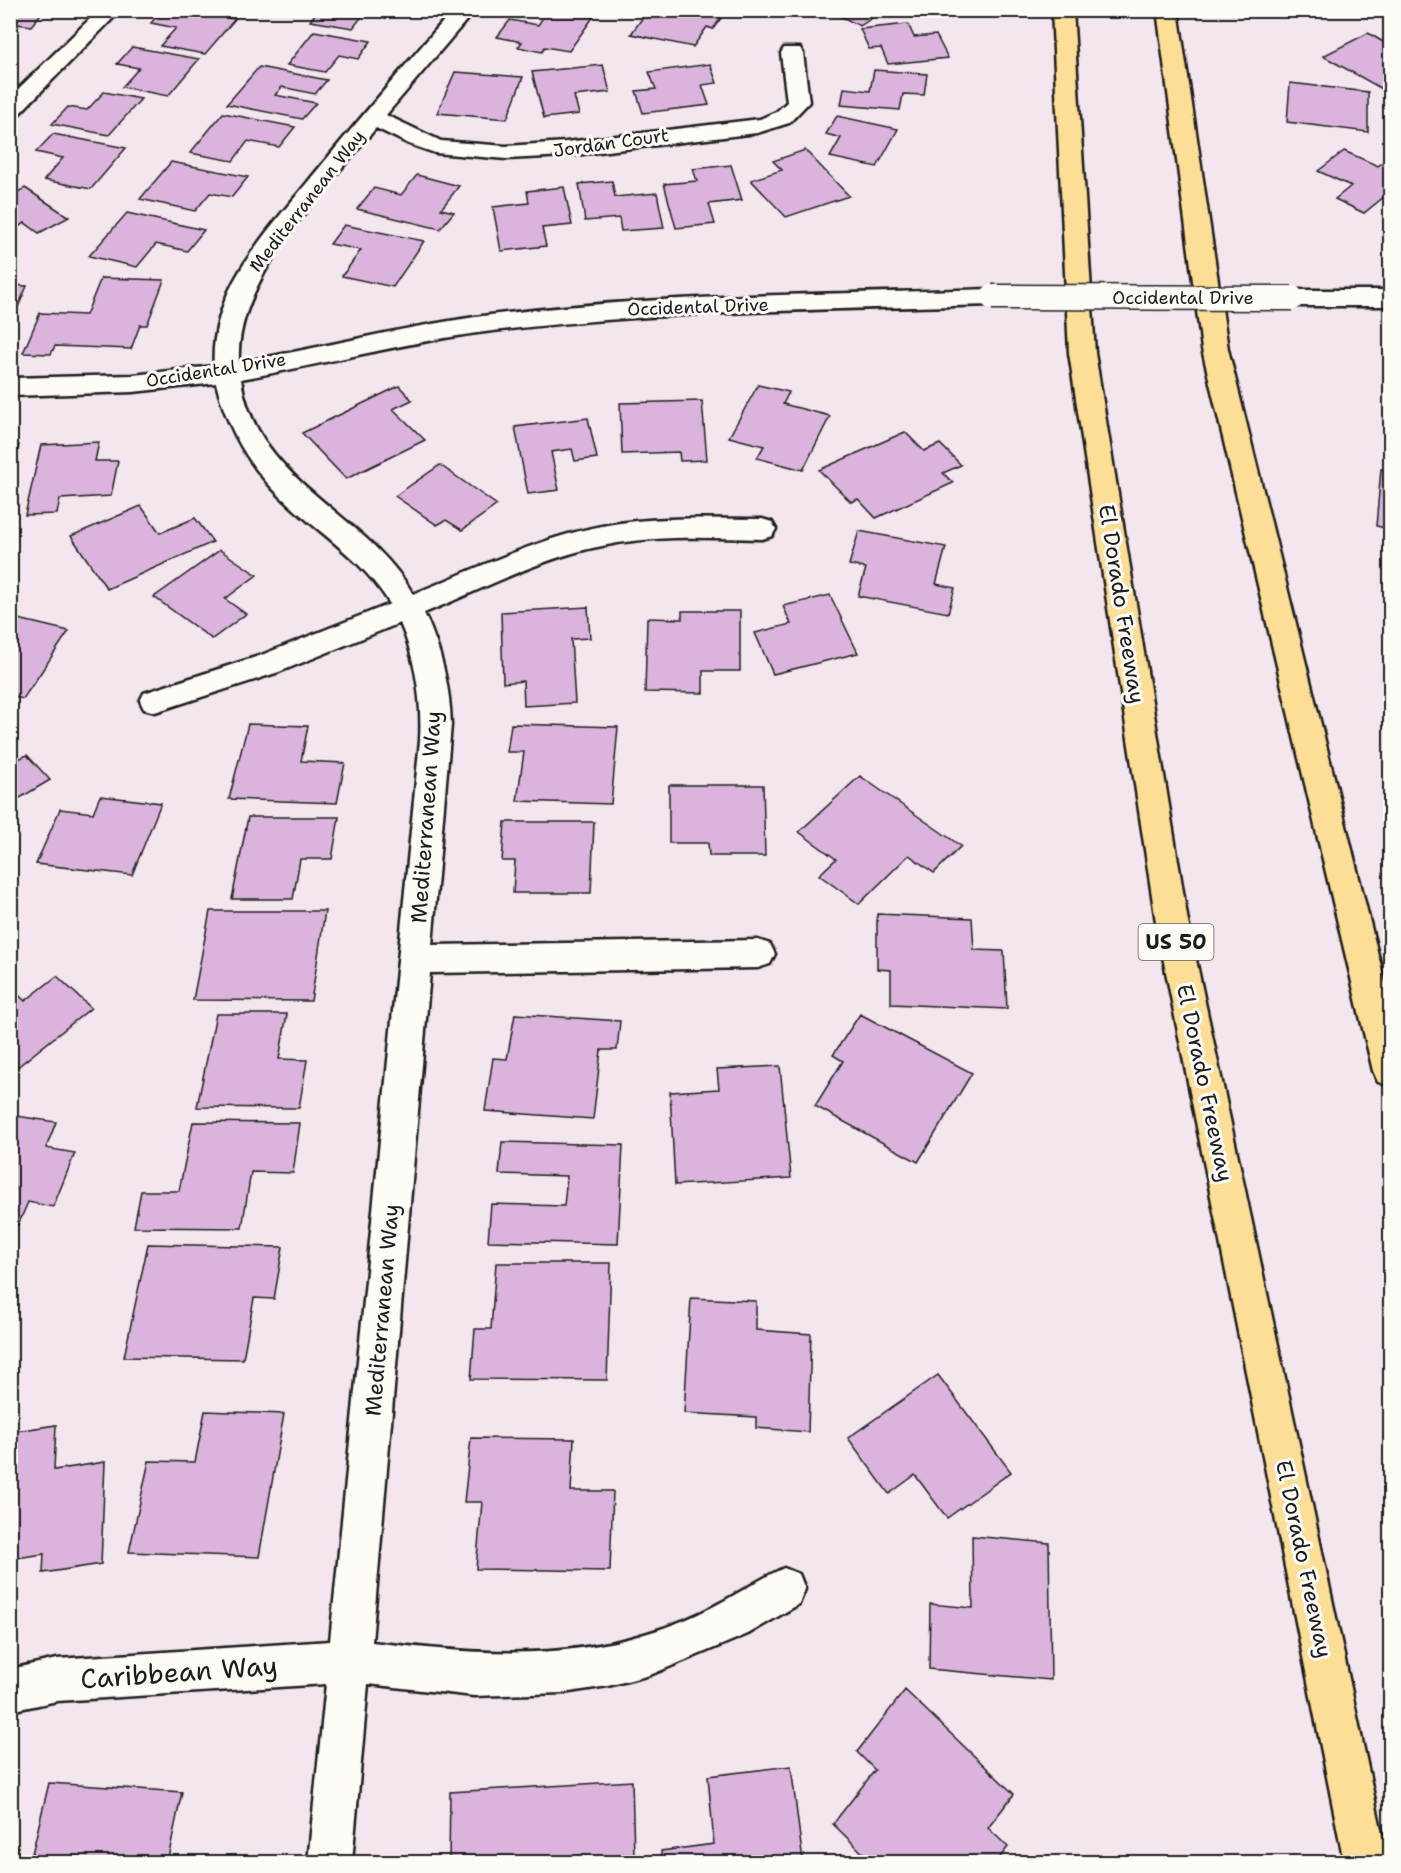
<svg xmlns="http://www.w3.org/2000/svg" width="1401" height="1873" viewBox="0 0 1401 1873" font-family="'Shantell Sans',sans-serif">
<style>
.building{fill:#dbb4dd;stroke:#1c1c1c;stroke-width:1.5}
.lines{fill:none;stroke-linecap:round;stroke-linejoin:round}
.minor-casing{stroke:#1c1c1c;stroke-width:5}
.highway-casing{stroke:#1c1c1c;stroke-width:5}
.minor{fill:#fdfcf7;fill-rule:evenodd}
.highway{fill:#fdde96;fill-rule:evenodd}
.minor-bridge-casing{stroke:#1c1c1c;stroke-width:27;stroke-linecap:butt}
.minor-bridge{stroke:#fdfcf7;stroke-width:24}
.labels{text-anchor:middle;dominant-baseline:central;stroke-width:6;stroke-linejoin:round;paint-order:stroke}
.far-street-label{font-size:18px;fill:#1c1c1c;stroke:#fdfcf7}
.shield{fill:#fdfcf7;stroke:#605f5e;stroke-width:1.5}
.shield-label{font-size:21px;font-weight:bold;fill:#1c1c1c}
.street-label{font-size:22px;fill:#1c1c1c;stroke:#fdfcf7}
.near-street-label{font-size:27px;fill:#1c1c1c;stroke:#fdfcf7}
</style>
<rect width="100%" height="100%" fill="#f3e6ef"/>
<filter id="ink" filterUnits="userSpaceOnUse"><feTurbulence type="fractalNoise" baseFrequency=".0167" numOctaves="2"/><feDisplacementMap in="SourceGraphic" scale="12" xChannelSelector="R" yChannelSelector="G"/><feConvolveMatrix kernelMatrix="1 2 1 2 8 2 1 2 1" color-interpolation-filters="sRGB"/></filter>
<g filter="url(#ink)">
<path class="building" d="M10 10H44L31 26 10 23Z
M163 10H187L235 19 205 54 160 46 176 28 151 23Z
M318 10H400L396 16 366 11 353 28 310 21Z
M548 10 594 16 569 51 545 47 542 52 518 47 522 42 497 37 510 20 538 25Z
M648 10H707L724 14 713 29 707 27 693 47 631 34Z
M828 10H884L860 26Z
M908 24 914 37 936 35 948 58 888 64 881 48 869 49 860 29Z
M314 31 371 41 358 59 339 55 325 72 287 65Z
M1368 33 1390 46V85L1382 89 1323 56Z
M132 47 199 59 168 96 122 87 139 68 117 64Z
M710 64 717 83 702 85 709 105 643 113 636 91 656 89 649 72Z
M603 65 610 92 574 96 579 114 544 118 532 72Z
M259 67 327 80 315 94 282 87 275 95 316 103 302 119 227 104Z
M874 70 927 74 924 95 903 94 900 110 841 105 844 88 870 91Z
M455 72 523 77 507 119 437 113Z
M1290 83 1368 92V132L1287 122Z
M104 92 141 99 109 135 52 124 68 107 87 110Z
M223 113 295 127 279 147 248 141 233 161 190 153Z
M837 116 898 129 877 167 830 157 841 138 826 134Z
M53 134 126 148 91 189 44 180 63 158 36 152Z
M805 150 849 196 786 217 751 180 782 170 773 161Z
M1344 151 1378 166 1390 156V192L1364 213 1335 199 1351 186 1318 171Z
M171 162 248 177 232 197 210 193 195 211 140 199Z
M731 165 742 200 709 204 715 224 676 228 664 184 697 181 693 169Z
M417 175 459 186 441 209 454 212 440 229 357 209 374 188 401 195Z
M612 181 615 197 657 193 664 228 621 231 619 218 585 221 579 184Z
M564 187 572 225 542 228 546 246 501 251 493 207 529 203 527 191Z
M25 188 69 217 39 233 25 223 10 231V196Z
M127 213 204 230 187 251 156 244 137 267 89 256Z
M344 225 424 241 393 287 342 276 361 250 330 244Z
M101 278 164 280 147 325H140L131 349 55 346 51 354 23 353 40 313 86 315Z
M10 285 27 286 10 326Z
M758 385 789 392 783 404 830 416 803 470 757 458 764 446 729 437Z
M399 386 412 400 393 409 425 440 346 479 302 433Z
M702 401 707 460 680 461 679 452 622 454 620 403Z
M588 418 597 458 575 461 572 449 551 452 559 490 528 494 515 427Z
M905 432 924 451 940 444 961 465 943 473 953 483 876 518 858 499 851 502 819 470Z
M99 442 95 461H118L111 496 60 499 57 514 25 515 41 445Z
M10 445H19L10 475Z
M440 465 497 505 462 530 446 520 437 525 395 496Z
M1381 469 1390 471V529L1376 526Z
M141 506 160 533 195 518 213 542 107 589 71 536Z
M859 531 946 547 936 584 955 588 948 613 858 596 866 568 849 565Z
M220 550 257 575 225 599 246 614 212 639 154 597Z
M830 595 858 653 773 674 755 633 791 624 783 606Z
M588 607 590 638 571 639 575 703 524 706 523 681 503 683 501 612Z
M682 611H740V671H703V693L645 692 647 618 682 619Z
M10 617 69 631 23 699 10 696Z
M248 724 308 726 301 761 345 763 337 803 229 799Z
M511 724 618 727 611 804 517 801 524 752H507Z
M27 755 50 780 10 804V763Z
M860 776 961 846 934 873 909 855 859 904 819 875 836 859 799 832Z
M669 785H763L765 856H709L708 843H669Z
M100 796 161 803 132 875 36 864 60 809 93 813Z
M248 817H339L332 859H300L293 899H232Z
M505 822H594L591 893H513L515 861H502Z
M210 911H325L311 1001 193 1000Z
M877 914 972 918 974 950 1004 951 1007 1009 891 1004V970L877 969Z
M57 976 91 1008 10 1073V987L25 1001Z
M216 1014H287L279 1059 307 1060 299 1108 197 1107Z
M515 1014 620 1021 617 1050H601L593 1119 485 1111 493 1058 507 1059Z
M860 1014 972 1073 918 1162 815 1106 843 1061 833 1055Z
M780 1066 791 1178 675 1185 670 1092 719 1089 717 1069Z
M10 1115 56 1122 46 1148 75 1153 53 1207 28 1202 18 1225 10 1223Z
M193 1122 300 1123 293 1173 251 1172 242 1228 134 1227 141 1191H179Z
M502 1142 623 1145 618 1244 488 1241 491 1204 564 1206 567 1176 499 1174Z
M148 1244 283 1247 274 1299 254 1298 243 1359 124 1357Z
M496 1263H611L607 1380 471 1379 475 1329H491Z
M691 1298 756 1301V1330L811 1334 808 1432 756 1428V1417L684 1413Z
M938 1375 1011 1472 947 1518 915 1475 889 1494 848 1438Z
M205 1411 284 1414 259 1557 129 1552 149 1461 195 1462Z
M56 1425 54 1470 105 1462 101 1564 43 1573 44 1554 10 1559V1432Z
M471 1438 574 1439 571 1491H613L610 1571 476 1569 482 1502H464Z
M972 1536 1049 1543 1051 1680 929 1669 930 1604 973 1608Z
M905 1690 1014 1794 988 1828 1008 1847 996 1862H872L833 1824 875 1770 857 1752Z
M791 1766 803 1862H662L661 1851 714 1844 708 1776Z
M632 1781 634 1857 597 1859V1862H449L450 1792Z
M49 1783 182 1792 168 1858 205 1860 204 1862H30Z"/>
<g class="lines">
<g class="minor-casing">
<path id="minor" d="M99 10H121L18 115 10 117V97Z
M453 10H475L386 115 441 141 506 146 566 142 760 119 776 112 787 102 781 53 784 48H800L803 53 809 102 789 123 757 133 566 156 506 159 435 153 409 144 376 128C327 187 234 280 239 362 318 349 396 328 475 317 646 294 820 295 992 289L1001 291 1004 297 1001 303 992 305C820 310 647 311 477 333 397 344 320 365 241 379 255 482 366 512 413 594 476 569 540 537 607 525 658 516 710 519 762 519L772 522 776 529 772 536 762 539C710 538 659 535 607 545 544 556 483 589 424 613 441 649 450 686 451 725L432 945 758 940 770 944 775 954 770 964 758 968 430 973 372 1642C465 1653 557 1662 648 1633 672 1626 698 1615 720 1603 741 1592 761 1578 784 1568L799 1574 805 1589 799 1604 748 1634 650 1675 608 1686 563 1693 474 1696 368 1684 352 1862H308L326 1684 57 1701 10 1711V1669L57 1659 330 1641 420 740C422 700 416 660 400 623L279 672 155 712 144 709 140 701 144 693 259 656 390 604C361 556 313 530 275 491 245 460 226 424 216 383L133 392 10 396V378L133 375 214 366C212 341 219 314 229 291 248 251 278 218 306 184 354 125 403 68 453 10Z
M1292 290H1390V306H1292L1283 304 1280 298 1283 292Z"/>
</g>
<g class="highway-casing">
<path id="highway" d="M1052 10H1073L1095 353 1188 922 1388 1862H1344L1156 922 1069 353Z
M1157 10H1178L1228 349 1390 1003V1086L1378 1082 1373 1071 1202 349Z"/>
</g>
<use href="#minor" class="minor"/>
<use href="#highway" class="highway"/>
<g class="minor-bridge-casing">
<path id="minor-bridge" d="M992 297 1292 298"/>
</g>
<use href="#minor-bridge" class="minor-bridge"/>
</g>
</g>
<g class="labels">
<g class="far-street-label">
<text transform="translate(611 143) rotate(-8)">Jordan Court</text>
<text transform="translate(307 201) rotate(-52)">Mediterranean Way</text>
<text x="1183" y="298">Occidental Drive</text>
<text transform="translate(698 307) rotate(-2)">Occidental Drive</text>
<text transform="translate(216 370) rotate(-9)">Occidental Drive</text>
</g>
<rect class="shield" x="1138.5" y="924" width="75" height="36" rx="4.5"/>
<g class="shield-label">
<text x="1176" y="942">US 50</text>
</g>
<g class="street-label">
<text transform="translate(1122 604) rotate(81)">El Dorado Freeway</text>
<text transform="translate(426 817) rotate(-86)">Mediterranean Way</text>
<text transform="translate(1205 1083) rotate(78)">El Dorado Freeway</text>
<text transform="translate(382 1310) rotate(-85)">Mediterranean Way</text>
<text transform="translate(1304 1559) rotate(78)">El Dorado Freeway</text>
</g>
<g class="near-street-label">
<text transform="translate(179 1672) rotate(-4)">Caribbean Way</text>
</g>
</g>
<rect width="1401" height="1873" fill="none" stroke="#fdfcf7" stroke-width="36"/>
<rect x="18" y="18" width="1365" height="1837" fill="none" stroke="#1c1c1c" stroke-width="2" filter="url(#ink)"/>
</svg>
